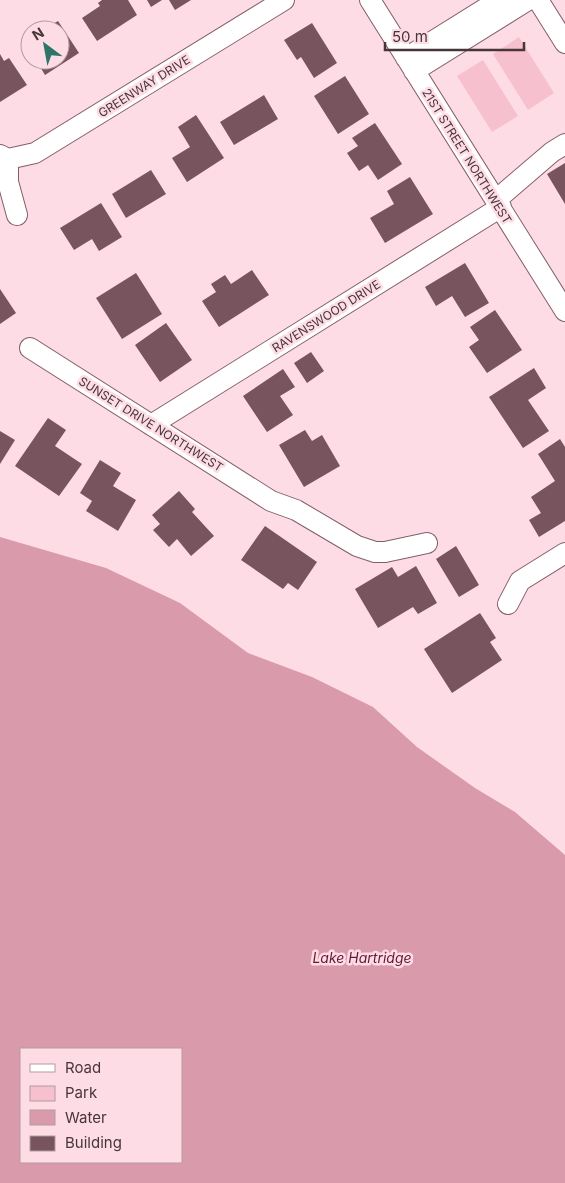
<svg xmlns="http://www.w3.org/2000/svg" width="565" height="1183" viewBox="0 0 565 1183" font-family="Inter,sans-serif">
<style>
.green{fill:#f6c0cf}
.water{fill:#d99aac;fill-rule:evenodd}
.building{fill:#77545e}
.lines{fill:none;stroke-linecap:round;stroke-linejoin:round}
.minor-casing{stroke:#835e68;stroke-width:22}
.minor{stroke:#fff;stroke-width:20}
.labels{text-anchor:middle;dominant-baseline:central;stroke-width:5;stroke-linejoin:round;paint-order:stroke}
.street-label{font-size:12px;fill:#46363a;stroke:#fedce5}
.water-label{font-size:14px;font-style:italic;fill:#631936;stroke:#fedce5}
</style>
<rect width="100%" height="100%" fill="#fedce5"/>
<path class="green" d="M519 37 554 93 528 110 493 54Z
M483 60 518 116 492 132 457 76Z"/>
<path class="water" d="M0 537 106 568 180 603 248 653 312 677 373 707 417 747 475 788 515 812 565 855V1183H0ZM21 1049H181V1162H21Z"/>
<path class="building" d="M102 0H128L137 15 97 41 82 18 100 6 98 3Z
M147 0H162L151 7Z
M169 0H191L175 10Z
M58 21 79 53 45 75 36 60H60V30H43Z
M312 23 337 63 314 78 301 57 297 60 284 40Z
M30 39V51L24 42Z
M0 54 4 61 9 58 27 85 0 102Z
M345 76 369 114 338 134 314 96Z
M264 95 278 119 234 145 220 122Z
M196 115 224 158 187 182 172 158 190 147 178 127Z
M375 123 402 164 378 180 368 165 359 171 347 153 358 146 352 138Z
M565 163V204L547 174Z
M151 170 166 194 126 218 112 194Z
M410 177 433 214 385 243 370 218 394 204 387 191Z
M101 203 122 237 99 251 92 239 74 250 60 228Z
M465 263 489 303 465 317 452 296 436 306 425 287Z
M252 270 269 295 219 327 202 301 216 292 211 284 225 275 231 284Z
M136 273 162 314 122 339 96 298Z
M0 289 16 313 0 324Z
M495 310 522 350 487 373 469 347 479 340 470 327Z
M166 323 192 360 160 382 135 345Z
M311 352 324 371 307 383 294 363Z
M534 368 546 388 528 400 549 431 523 448 489 397Z
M283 369 295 387 280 396 293 415 267 432 243 396Z
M48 418 66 430 55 446 82 464 59 496 15 466Z
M305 430 312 441 322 435 340 466 304 487 279 445Z
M0 431 15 440 0 464Z
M560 439 565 447V521L539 537 529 520 541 513 531 497 555 481 538 454Z
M100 460 121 473 113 486 136 500 118 531 86 511 92 501 80 493Z
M179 491 195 509 192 512 214 536 191 556 177 539 169 547 153 530 160 524 152 515Z
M265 526 317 562 298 590 288 583 283 589 241 560Z
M456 546 479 585 459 597 436 559Z
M416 566 437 603 418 614 413 607 378 628 355 589 392 567 398 577Z
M480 613 496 638 490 642 502 660 452 693 424 649Z"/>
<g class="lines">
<g class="minor-casing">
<path id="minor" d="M370 0 565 311
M538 0 565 43
M406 58 499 0
M414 71 528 0
M0 155 8 159 35 153 284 0
M8 159V182L17 215
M496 200 552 152 565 144
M30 348 271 501 296 510 357 546 375 552H385L427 543
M151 425 501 207
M508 604 520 581 565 553"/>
</g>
<use href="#minor" class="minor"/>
</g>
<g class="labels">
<g class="street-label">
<text transform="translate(144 86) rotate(-32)">GREENWAY DRIVE</text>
<text transform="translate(467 156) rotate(58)">21ST STREET NORTHWEST</text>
<text transform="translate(326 316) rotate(-32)">RAVENSWOOD DRIVE</text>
<text transform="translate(151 424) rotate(32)">SUNSET DRIVE NORTHWEST</text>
</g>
<g class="water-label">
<text x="362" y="957">Lake Hartridge</text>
</g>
</g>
<rect x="20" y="1048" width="162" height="115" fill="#fedce5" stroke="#b49aa1"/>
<rect x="30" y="1064" width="25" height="8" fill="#ffffff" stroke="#b49aa1"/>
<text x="65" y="1073" font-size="15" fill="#46363a">Road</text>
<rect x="30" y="1086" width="25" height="15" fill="#f6c0cf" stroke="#b49aa1"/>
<text x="65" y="1098" font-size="15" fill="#46363a">Park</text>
<rect x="30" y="1110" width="25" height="15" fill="#d99aac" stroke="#b49aa1"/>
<text x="65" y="1123" font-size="15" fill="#46363a">Water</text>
<rect x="30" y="1136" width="25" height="15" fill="#77545e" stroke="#b49aa1"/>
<text x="65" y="1148" font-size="15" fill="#46363a">Building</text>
<g transform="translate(45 45) rotate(328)"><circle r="24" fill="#fedce5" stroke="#b49aa1"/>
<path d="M0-4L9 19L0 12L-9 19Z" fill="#2f7468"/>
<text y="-8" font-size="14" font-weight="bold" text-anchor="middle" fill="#46363a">N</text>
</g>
<path d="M385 42v8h139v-8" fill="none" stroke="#46363a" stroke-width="2.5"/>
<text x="392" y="42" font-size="15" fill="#46363a" stroke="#fedce5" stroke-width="4" paint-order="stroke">50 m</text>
</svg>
